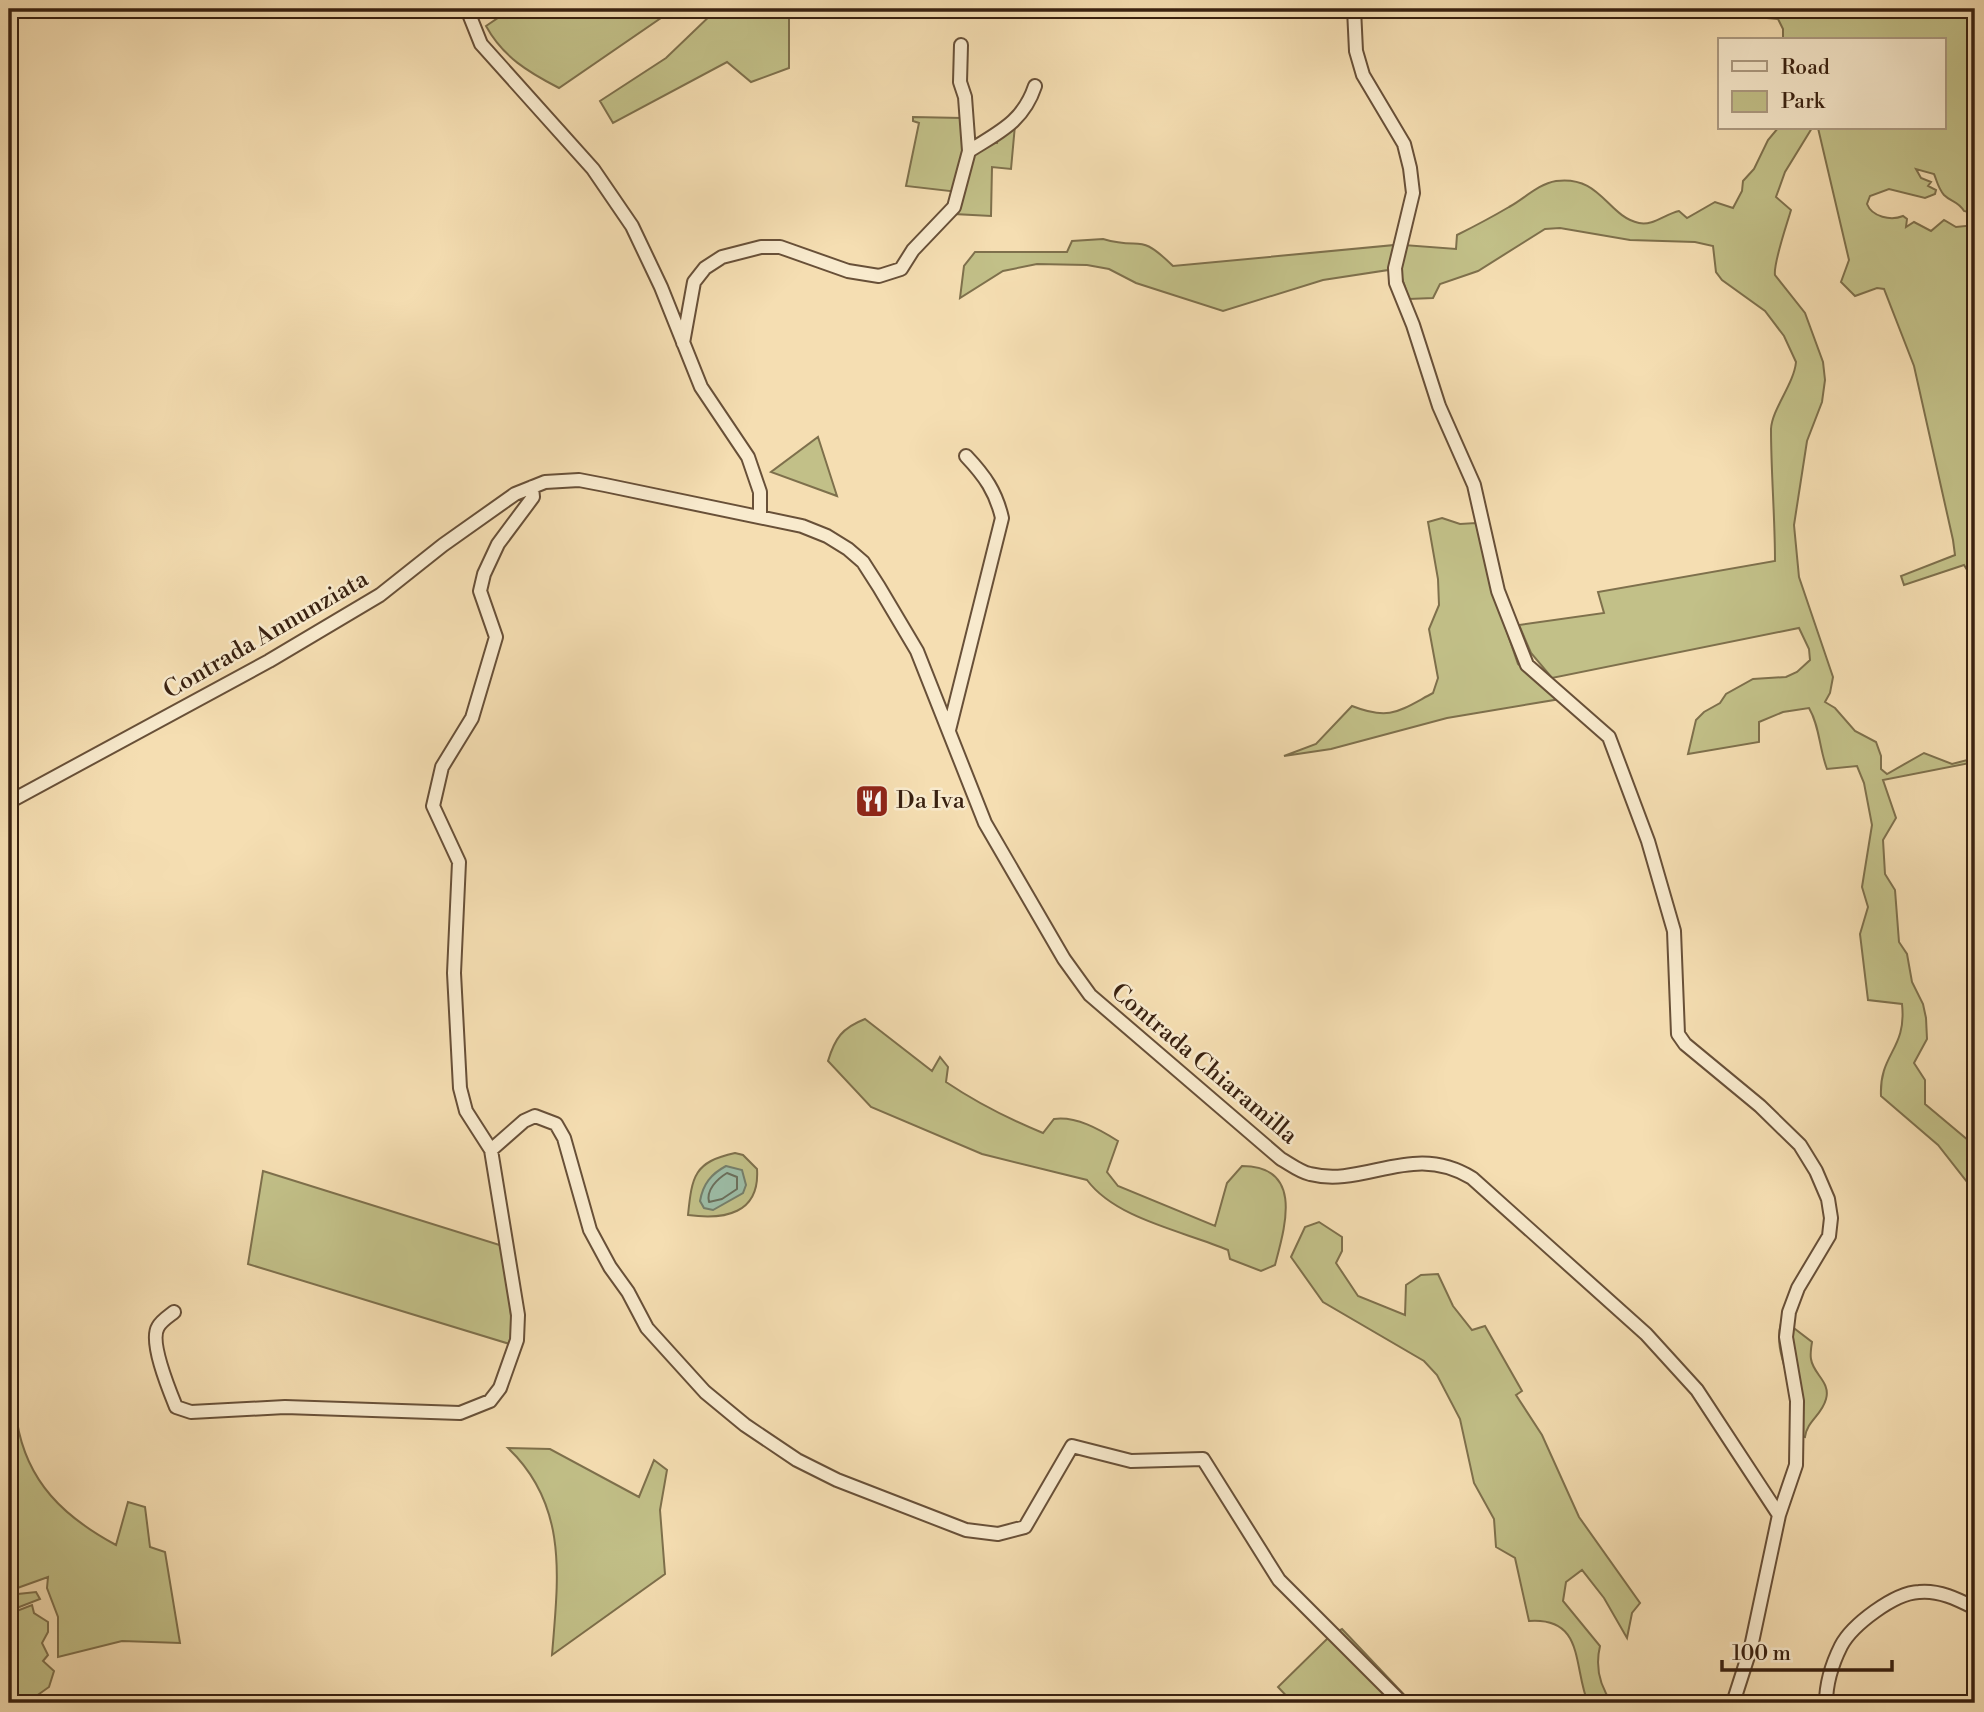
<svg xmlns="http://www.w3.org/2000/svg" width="1984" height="1712" viewBox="0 0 1984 1712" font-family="'Libre Bodoni',serif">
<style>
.green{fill:#c2c088;stroke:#7e704c;stroke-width:2}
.water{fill:#9dbda7;stroke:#757f6b;stroke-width:2}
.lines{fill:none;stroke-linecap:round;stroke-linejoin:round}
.shore{stroke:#6b6f5c;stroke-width:2}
.minor-casing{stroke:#685038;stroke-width:16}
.minor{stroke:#f8eacd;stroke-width:12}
.labels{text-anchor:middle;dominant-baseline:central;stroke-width:5;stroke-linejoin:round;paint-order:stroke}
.street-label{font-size:24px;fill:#392110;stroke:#f8eacd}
.poi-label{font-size:24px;fill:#392110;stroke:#f8eacd;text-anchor:start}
</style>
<rect width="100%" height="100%" fill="#f5deb2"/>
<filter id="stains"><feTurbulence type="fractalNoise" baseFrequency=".00286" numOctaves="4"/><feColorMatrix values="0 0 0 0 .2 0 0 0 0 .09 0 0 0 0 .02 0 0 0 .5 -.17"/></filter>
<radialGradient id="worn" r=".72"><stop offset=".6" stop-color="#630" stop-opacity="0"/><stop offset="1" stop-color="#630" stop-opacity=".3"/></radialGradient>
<path class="green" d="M511 9H674L559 88C528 72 503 57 486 26Z
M717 9H789V68L751 82 727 62 613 123 600 101 666 58Z
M1724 9H1971L1975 14V214L1964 211C1958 201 1951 202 1944 195 1938 188 1937 181 1934 174L1916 169 1921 178 1931 182 1928 186 1936 190 1935 194 1925 198 1889 189 1870 196 1867 204C1872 217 1891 221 1903 216L1907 219 1906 227 1914 222 1931 231 1944 220 1956 227 1975 225V632L1969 573 1964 565 1904 585 1901 576 1955 555 1953 540 1914 366 1884 289 1877 288 1855 296 1841 282 1849 260 1818 128H1944V40H1783V29L1778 19 1734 15Z
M913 117 962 118 964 139 997 143 999 134 1015 125 1011 169 992 167 991 216 954 214 959 192 906 186 919 123 913 121Z
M1778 128H1812L1785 172 1776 197 1791 210C1787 224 1773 264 1775 275L1805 313 1823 362 1825 380 1822 402 1807 441 1794 525 1799 577 1833 677 1830 693 1825 702 1835 708 1855 731 1876 742 1881 756V769L1887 774 1924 753 1952 764 1975 758V762L1883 780 1896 818 1883 840 1885 874 1895 890 1899 942 1907 954 1912 982 1923 1004 1926 1018 1927 1039 1914 1063 1925 1080V1104L1975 1146V1192L1938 1145 1881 1096C1879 1053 1907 1050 1902 1004L1868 1000 1860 934 1868 907 1862 887 1872 825 1864 783 1857 766 1827 769C1819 748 1820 727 1809 708L1783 712 1759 722V742L1688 754 1696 720 1704 712 1720 703 1726 694 1753 679 1786 677 1797 672 1810 660 1809 649 1799 628 1552 678 1531 653 1519 625 1604 613 1598 592 1775 561C1775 517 1771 473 1771 429 1772 409 1794 384 1796 362L1784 336 1765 311 1722 280 1716 272 1713 246 1695 242 1630 240 1560 228 1545 229 1478 271 1440 284 1433 298 1409 299 1400 272 1404 245 1456 249 1457 235C1475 226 1492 217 1509 207 1524 199 1538 184 1556 181 1601 175 1607 216 1639 223 1653 226 1665 214 1679 211L1687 218 1715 202 1733 208 1742 191 1743 181 1754 169 1768 140Z
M1103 239C1144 251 1137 231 1173 266L1395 245 1388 270 1323 280 1223 311 1136 283 1109 269 1087 265 1037 264 1003 271 960 298 964 266 975 252H1067L1072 241Z
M818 437 837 496 771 472Z
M1442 518 1460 524 1476 523 1496 600 1518 664 1560 699 1447 718 1331 749 1284 756 1316 744 1352 706C1390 721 1399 711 1433 693L1438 678 1429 629 1439 605 1438 579 1428 522Z
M865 1019 932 1071 940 1057 948 1067 946 1082C977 1103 1009 1119 1043 1133L1054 1119C1076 1116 1099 1129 1118 1141L1107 1172 1118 1186 1215 1226 1227 1183 1242 1166C1304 1166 1285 1227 1275 1265L1261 1271 1230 1259 1228 1250C1183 1231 1116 1219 1087 1180L982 1154 871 1107 828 1061C835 1038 842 1028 865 1019Z
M735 1153 743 1155 757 1169C760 1214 724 1220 688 1215 692 1176 694 1162 735 1153Z
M263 1171 506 1247 513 1345 248 1264Z
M1319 1222 1342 1237V1251L1336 1263 1358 1296 1405 1315 1406 1285 1421 1275 1438 1274 1453 1306 1472 1330 1485 1326 1522 1391 1516 1395 1542 1435 1579 1517 1640 1603 1632 1613 1627 1638 1604 1598 1582 1570 1566 1582 1563 1601 1600 1646C1595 1667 1599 1685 1612 1703H1588C1573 1667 1585 1617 1529 1621L1515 1558 1496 1547 1494 1519 1474 1483 1460 1419 1437 1375 1424 1361 1323 1302 1291 1257 1305 1227Z
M1782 1319 1812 1342C1811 1348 1810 1354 1811 1359 1813 1374 1831 1382 1826 1399 1822 1415 1807 1421 1805 1437L1799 1436C1797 1422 1796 1409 1793 1396 1787 1369 1773 1346 1782 1319Z
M17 1422C27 1482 64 1517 116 1545L128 1502 145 1507 150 1547 165 1552 180 1643 122 1641 58 1657V1617L47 1588 48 1577 9 1591V1423Z
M508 1448 550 1449 639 1497 654 1460 667 1470 660 1510 665 1574 552 1655C558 1579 569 1506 508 1448Z
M36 1592 40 1599 9 1611V1595Z
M32 1605 34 1613 48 1622V1632L42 1643 48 1655 43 1661 54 1671 49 1687 35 1697 36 1703H9V1614Z
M1342 1629 1412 1703H1293L1278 1687 1331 1635Z"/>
<path class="water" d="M726 1166 742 1170 746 1185 743 1193 713 1210 704 1208 700 1201C703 1184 711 1174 726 1166Z"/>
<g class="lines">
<path class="shore" d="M727 1173 737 1177V1189L722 1199 709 1202C706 1190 717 1179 727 1173Z"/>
<g class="minor-casing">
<path id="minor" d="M467 9 481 44 593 169 632 226 661 287 701 387 748 457 760 492V516
M1354 9 1356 51 1363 75 1404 144 1410 168 1413 193 1395 268 1396 283 1413 325 1439 406 1474 485 1498 591 1527 665 1609 737 1648 841 1674 931 1678 1034 1685 1044 1760 1106 1800 1145 1816 1171 1828 1199 1831 1218 1829 1236 1798 1288 1789 1312 1786 1337 1797 1401 1796 1465 1779 1515 1751 1647 1733 1703
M969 151C999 132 1023 122 1035 86
M683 343 694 282 705 268 722 257 761 247H780L848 271 879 276 901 269 913 250 954 207 969 151 965 97 960 82 961 45
M532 487 533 497 498 544 484 574 480 591 496 637 472 718 442 767 433 806 459 862 454 973 460 1088 466 1111 491 1150 524 1121 535 1116 556 1124 564 1138 590 1230 610 1267 628 1292 647 1328 705 1392 745 1425 797 1460 837 1480 966 1530 998 1534 1025 1527 1072 1446 1131 1461 1203 1459 1279 1580 1402 1703
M949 730 1002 518C996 492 985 476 966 456
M9 802 269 661 380 595 443 545 515 494 545 482 579 480 605 485 802 526 827 536 848 549 863 562 879 587 917 651 985 823 1064 959 1090 995 1281 1159C1290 1164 1300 1172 1310 1174 1365 1188 1412 1141 1472 1178L1646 1334 1697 1390 1779 1515
M174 1312C169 1316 161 1321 158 1327 149 1342 170 1392 176 1407L191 1412 285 1407 460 1413 490 1401 500 1388 517 1340 518 1315 491 1150
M1826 1703C1826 1684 1832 1664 1841 1646 1852 1625 1894 1593 1919 1592 1939 1590 1957 1599 1975 1608"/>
</g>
<use href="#minor" class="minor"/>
</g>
<defs>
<g id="restaurant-square" transform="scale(1.75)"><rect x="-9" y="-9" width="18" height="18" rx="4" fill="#8f2418" stroke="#f8eacd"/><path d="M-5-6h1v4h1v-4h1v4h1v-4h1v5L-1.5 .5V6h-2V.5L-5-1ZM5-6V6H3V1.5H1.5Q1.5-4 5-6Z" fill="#fff"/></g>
</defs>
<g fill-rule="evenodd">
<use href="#restaurant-square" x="872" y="801"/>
</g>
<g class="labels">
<g class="street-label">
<text transform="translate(266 635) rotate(-30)">Contrada Annunziata</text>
<text transform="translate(1204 1064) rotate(40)">Contrada Chiaramilla</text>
</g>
<g class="poi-label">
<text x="896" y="801">Da Iva</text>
</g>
</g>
<rect width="1984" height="1712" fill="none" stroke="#f5deb2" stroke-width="35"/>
<rect x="10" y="10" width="1963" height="1691" fill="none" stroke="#392110" stroke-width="3.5"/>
<rect x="18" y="18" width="1949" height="1677" fill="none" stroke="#392110" stroke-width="2"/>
<rect x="1718" y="38" width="228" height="91" fill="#f8eacd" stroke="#ac9a81" stroke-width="2"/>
<rect x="1732" y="61" width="35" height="10" fill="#f8eacd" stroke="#ac9a81" stroke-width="2"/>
<text x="1781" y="74" font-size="21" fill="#392110">Road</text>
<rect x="1732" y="91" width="35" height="21" fill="#c2c088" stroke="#ac9a81" stroke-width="2"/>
<text x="1781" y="108" font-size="21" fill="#392110">Park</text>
<path d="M1722 1660v10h170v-10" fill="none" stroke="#392110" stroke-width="3.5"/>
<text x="1732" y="1660" font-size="21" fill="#392110" stroke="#f8eacd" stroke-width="5" paint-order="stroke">100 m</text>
<rect width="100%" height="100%" filter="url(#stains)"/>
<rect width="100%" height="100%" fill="url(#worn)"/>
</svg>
